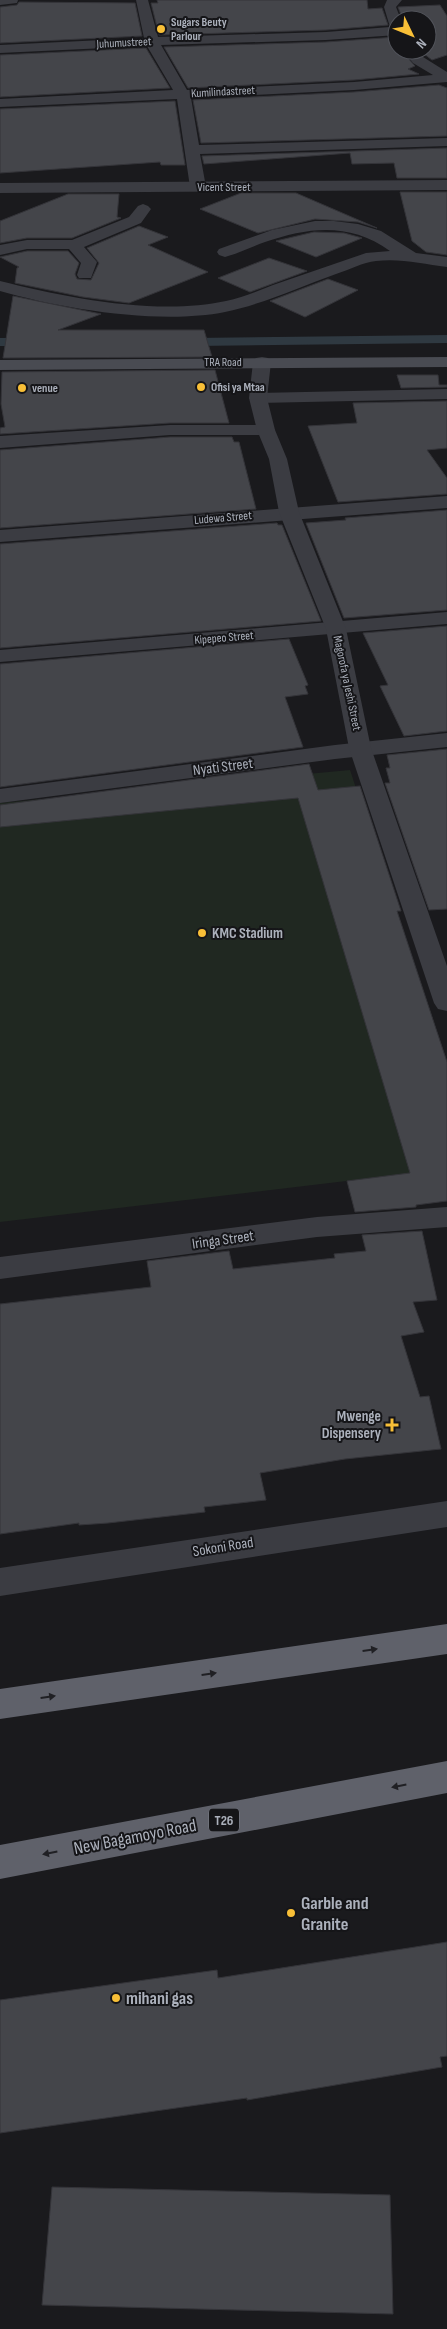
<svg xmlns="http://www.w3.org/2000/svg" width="447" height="2329" viewBox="0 0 447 2329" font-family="'Sofia Sans Condensed',sans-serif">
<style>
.green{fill:#202821}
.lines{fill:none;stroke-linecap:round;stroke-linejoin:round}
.stream{stroke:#2f3941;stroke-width:8}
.building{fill:#44454a;stroke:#343439}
.minor{fill:#3b3c42;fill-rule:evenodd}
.tertiary{fill:#3b3c42;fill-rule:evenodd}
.secondary{fill:#494b52;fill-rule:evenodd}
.trunk{fill:#5f616a;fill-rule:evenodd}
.oneway{fill:#202024}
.poi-dot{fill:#f8bf37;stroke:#151518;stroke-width:2}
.labels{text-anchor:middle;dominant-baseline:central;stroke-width:4;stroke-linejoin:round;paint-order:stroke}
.far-poi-label{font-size:12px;font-weight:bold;fill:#acb1bc;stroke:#151518;text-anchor:start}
.far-street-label{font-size:12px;fill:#acb1bc;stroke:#151518}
.shield{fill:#151518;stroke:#7f828b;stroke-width:1}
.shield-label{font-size:14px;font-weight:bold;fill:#acb1bc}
.street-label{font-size:15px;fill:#acb1bc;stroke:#151518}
.poi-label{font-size:15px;font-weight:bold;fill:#acb1bc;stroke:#151518;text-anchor:start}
.near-street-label{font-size:18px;fill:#acb1bc;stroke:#151518}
.near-poi-label{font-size:18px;font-weight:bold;fill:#acb1bc;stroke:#151518;text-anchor:start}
</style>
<rect width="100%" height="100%" fill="#1a1a1d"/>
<path class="green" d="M350 770 447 1062V1169L0 1222V803Z"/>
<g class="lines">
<path class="stream" d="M0 342H20
M194 342 447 339"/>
</g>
<path class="building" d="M157 0H367L368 9 382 8 388 25 326 30 159 35 151 3H158Z
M19 2 135 3 142 36 0 43V7L17 5Z
M440 5 447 16V55L432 60 419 50H427V20H403L398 7Z
M397 37V50H401L415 66 408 69 419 74 354 80 188 88 164 47 326 42Z
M146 48 170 88 0 97V55Z
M439 85 447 88V136L201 143 193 100 354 92Z
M175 101 185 165H161L160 162 0 173V109Z
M447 148V178H397L394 163 352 164 350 153 204 164 202 156Z
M400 192H447V255L426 252 412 241Z
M241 193H296L377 228 358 222 315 219 258 233 200 209Z
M68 194H119L117 217 121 218 72 238H27L0 243V221Z
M139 226 168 237 148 245 208 272 129 303 83 297 15 283 17 268 19 267 0 257 27 251H68L79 263 75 274 77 279 91 280 99 263 87 248Z
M314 232 344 233 362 238 316 257 276 241Z
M269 258 307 271 250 292 218 278Z
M328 279 358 290 305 317 270 301Z
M13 296 101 314 58 330H204L212 357 3 358Z
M215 370 229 423H170L0 434V428L5 427 1 404 2 372Z
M397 375H438L439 385H447V387L401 388Z
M447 401V448L427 450 447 478V494L338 502 308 426 357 423 353 403Z
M170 437H232L234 442H239L256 509 0 528V450Z
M447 510V610L344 618 306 523 346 520 345 518Z
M277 523 278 525H282L321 621 0 648V544Z
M447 626V731L404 736 380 686 388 685 363 633Z
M289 639 308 685 305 686 308 694 285 697 303 747 0 787V664Z
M447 749V909L429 910 385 783H390L386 768H390L387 755Z
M309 764 318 790 360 786 401 911H397L447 1062V1201L416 1205V1207L355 1212 347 1181 410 1173 298 798 0 827V805Z
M422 1231 437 1300 413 1302 424 1332 401 1336 420 1397 429 1396 441 1449 345 1459 260 1473 266 1500 204 1507 205 1512 108 1523 79 1525V1523L0 1534V1304L151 1287 147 1261 229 1251 233 1269 335 1258 334 1254 366 1251 362 1235Z
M447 1942V2056L440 2057 442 2067 247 2100V2098L0 2133V2000L217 1970 218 1978Z
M52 2187 390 2195 393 2314 42 2305Z"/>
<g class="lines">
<path class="minor" d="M0 0H18L17 3 0 5Z
M136 0H148L158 37 326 32 390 27 384 7 387 0H402L396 7 401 20H397V35L326 40 161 45 187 90 354 82 433 75 413 63 403 50H417L423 57 447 72V82L354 90 191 98 199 145 447 138V146L200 154 206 187 198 192 190 187 177 99 0 107V99L173 90 147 46 0 53V45L144 38Z
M143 204 148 206 151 209 141 223 84 247 97 262 91 278H79L77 275 81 263 69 249H27L0 255V245L27 240H72L129 217 138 206Z
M315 221H334L358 224 381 231 416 253 447 257V267C423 264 400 258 376 261 363 262 349 270 336 274 300 287 263 304 225 312 160 325 63 309 0 291V281C67 298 158 316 226 301 242 298 258 291 273 285 304 274 335 264 366 253L390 251C350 222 309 227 265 242 251 247 239 253 225 257L219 255 217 252 219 249 272 230Z
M447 389V399L258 403 252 402 249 398 252 394 258 393Z
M170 425H266L272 426 275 430 272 434 266 435H170L0 448V436Z
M447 496V508L0 542V530Z
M447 612V624L0 662V650Z
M447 733V747L335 759 0 803V789L335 745Z
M447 1207V1227L317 1237 0 1279V1257L317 1217Z"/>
<path class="tertiary" d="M447 180V190L0 193V183Z
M262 357 268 358 271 362 267 398 275 430 287 459 299 512 346 629 371 748 447 966V1011L438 1009 434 1003 349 748 326 629 279 512 269 459 257 430 249 398 253 362 256 358Z
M447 1501V1527L0 1596V1568Z"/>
<path class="secondary" d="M447 357V367L0 370V360Z"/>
<path class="trunk" d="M447 1624V1654L0 1719V1689Z
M447 1761V1793L0 1879V1845Z"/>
</g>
<defs><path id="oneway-solid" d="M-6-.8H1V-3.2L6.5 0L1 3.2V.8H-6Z" transform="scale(1.25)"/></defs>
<g class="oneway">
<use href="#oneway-solid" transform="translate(370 1650) rotate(-8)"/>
<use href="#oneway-solid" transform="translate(209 1674) rotate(-8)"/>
<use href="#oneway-solid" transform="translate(48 1697) rotate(-8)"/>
<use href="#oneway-solid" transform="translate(399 1786) rotate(169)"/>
<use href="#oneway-solid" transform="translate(50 1853) rotate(169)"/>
</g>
<g class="poi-dot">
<circle cx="161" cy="29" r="5"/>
<circle cx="201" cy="387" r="5"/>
<circle cx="22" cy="388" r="5"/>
<circle cx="202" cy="933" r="5"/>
<path d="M389.5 1417.5h5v5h5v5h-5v5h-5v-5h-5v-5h5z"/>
<circle cx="291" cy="1913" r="5"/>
<circle cx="116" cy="1998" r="5"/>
</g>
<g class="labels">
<g class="far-poi-label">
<text x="171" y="22">Sugars Beuty<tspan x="171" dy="14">Parlour</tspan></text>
<text x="211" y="387">Ofisi ya Mtaa</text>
<text x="32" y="388">venue</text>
</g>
<g class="far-street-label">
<text transform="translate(124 43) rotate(-3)">Juhumustreet</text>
<text transform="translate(223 92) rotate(-3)">Kumilindastreet</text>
<text x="224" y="187">Vicent Street</text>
<text x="223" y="362">TRA Road</text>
<text transform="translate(223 518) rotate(-5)">Ludewa Street</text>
<text transform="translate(224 638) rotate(-5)">Kipepeo Street</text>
<text transform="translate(347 683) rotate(78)">Magorofa ya Jeshi Street</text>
</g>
<rect class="shield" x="209" y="1808.5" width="30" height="23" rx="4"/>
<g class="shield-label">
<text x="224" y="1820">T26</text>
</g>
<g class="street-label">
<text transform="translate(223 767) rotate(-7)">Nyati Street</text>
<text transform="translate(223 1240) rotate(-8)">Iringa Street</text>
<text transform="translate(223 1547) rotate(-9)">Sokoni Road</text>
</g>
<g class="poi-label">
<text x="212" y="933">KMC Stadium</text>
<text x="381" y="1416" text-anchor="end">Mwenge<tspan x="381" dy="17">Dispensery</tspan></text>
</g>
<g class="near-street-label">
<text transform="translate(135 1837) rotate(-11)">New Bagamoyo Road</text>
</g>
<g class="near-poi-label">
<text x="301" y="1903">Garble and<tspan x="301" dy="21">Granite</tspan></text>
<text x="126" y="1998">mihani gas</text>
</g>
</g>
<g transform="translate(412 35) rotate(133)"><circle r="24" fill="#151518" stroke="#51535a"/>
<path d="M0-4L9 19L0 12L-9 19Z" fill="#f8bf37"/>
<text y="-8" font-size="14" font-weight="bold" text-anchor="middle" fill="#acb1bc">N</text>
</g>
</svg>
